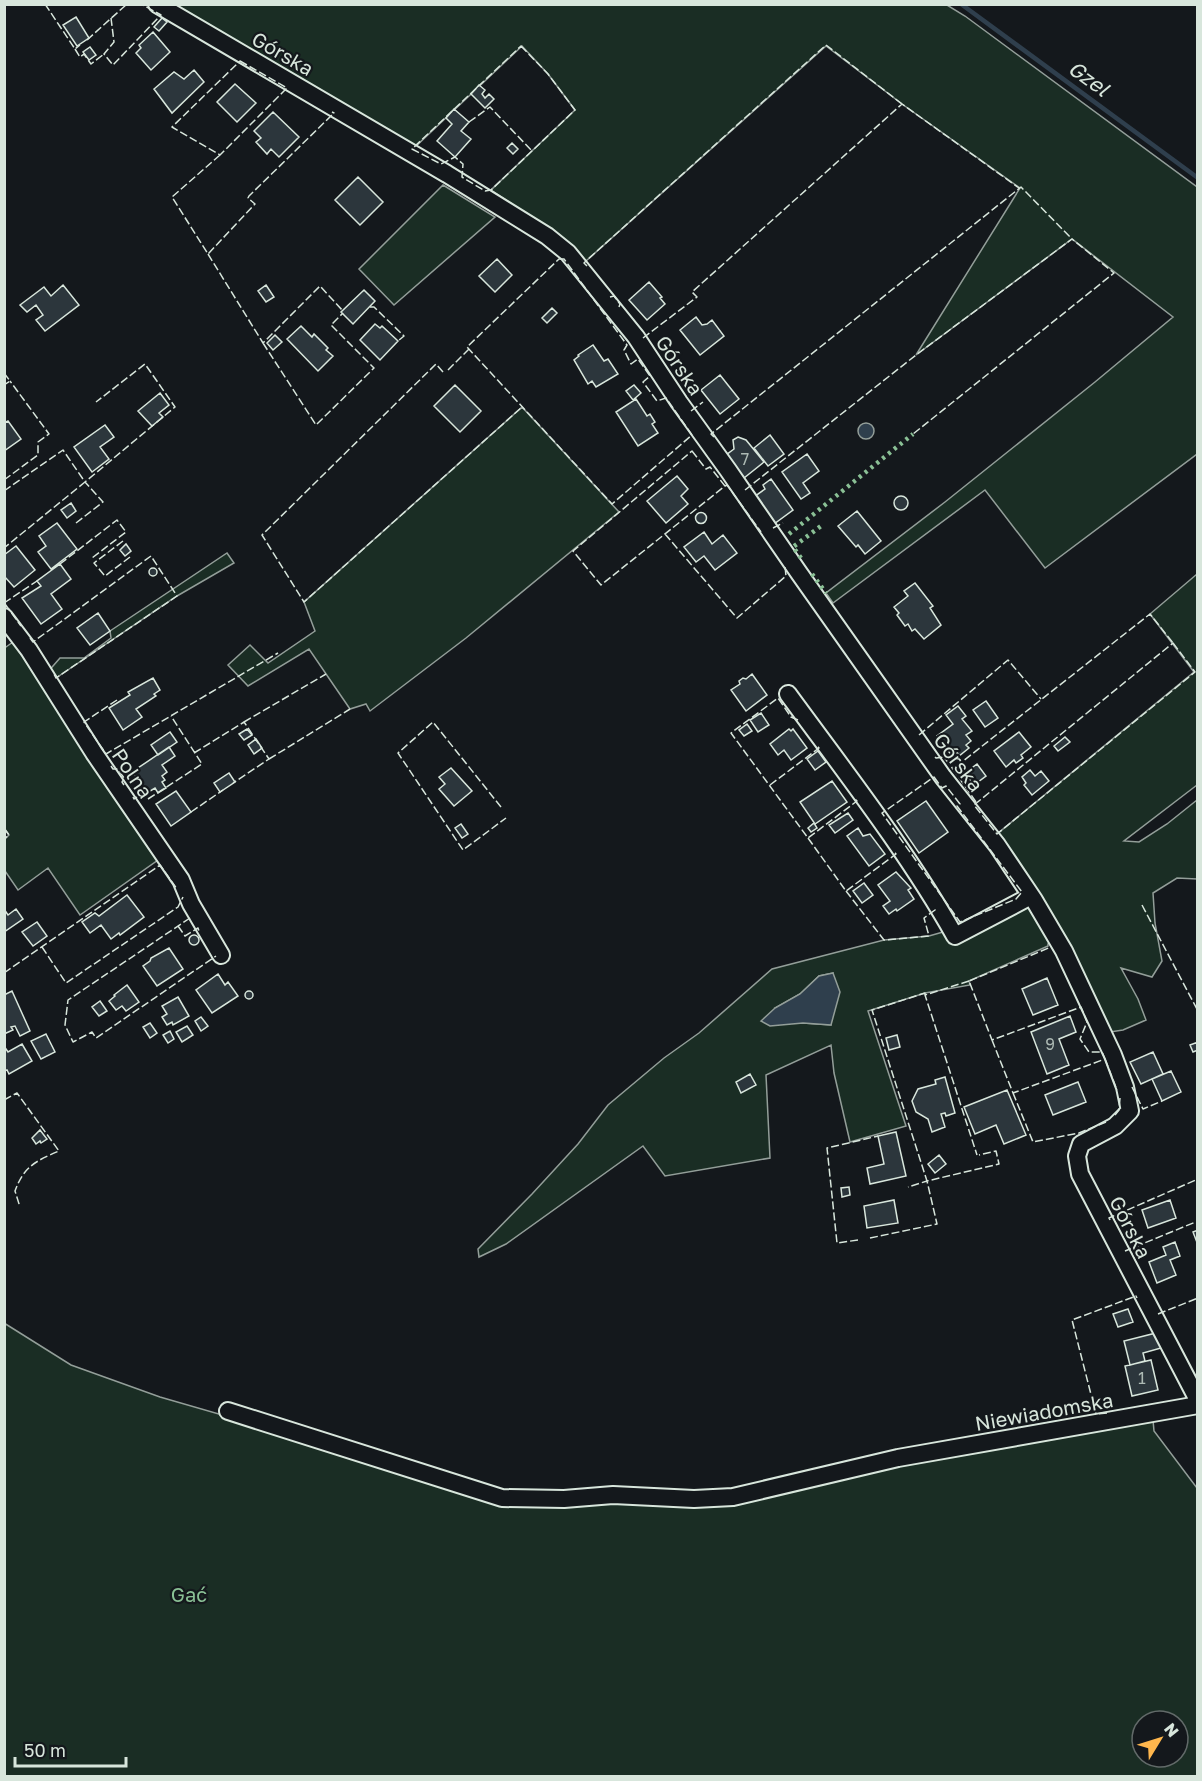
<svg xmlns="http://www.w3.org/2000/svg" width="1202" height="1781" viewBox="0 0 1202 1781" font-family="'Golos Text',sans-serif">
<style>
.green{fill:#1a2d24;stroke:#939e99;stroke-width:1.5;fill-rule:evenodd}
.water{fill:#2f3f4d;stroke:#939e99;stroke-width:1.5}
.lines{fill:none;stroke-linecap:round;stroke-linejoin:round}
.stream{stroke:#2f3f4d;stroke-width:4.5}
.building{fill:#2c363c;stroke:#d8e6dc;stroke-width:1.5}
.minor-casing{stroke:#d8e6dc;stroke-width:20}
.minor{stroke:#14181c;stroke-width:16}
.hedge{stroke:#8ac095;stroke-width:4.5;stroke-dasharray:3 4.5;stroke-linecap:butt}
.fence{stroke:#d8e6dc;stroke-width:1.5;stroke-dasharray:8 3;stroke-linecap:butt}
.labels{text-anchor:middle;dominant-baseline:central;stroke-width:4.5;stroke-linejoin:round;paint-order:stroke}
.number-label{font-size:16px;fill:#adbab4}
.street-label{font-size:20px;fill:#d8e6dc;stroke:#14181c}
.park-label{font-size:20px;fill:#8ac095;stroke:#14181c}
.water-label{font-size:21px;font-style:italic;fill:#d8e6dc;stroke:#14181c}
</style>
<rect width="100%" height="100%" fill="#14181c"/>
<path class="green" d="M167 5H947L965 16 1197 187V454L1045 568 985 490 833 603 826 593 945 502 1095 382 1173 317 1072 239 916 355 1020 188 902 104 826 46 586 261 564 239 491 190 575 110 548 74 522 46 415 147Z
M443 185 495 217 394 305 359 269Z
M522 407 619 512 466 638 370 711 366 704 350 709 309 649 248 686 228 665 250 645 268 663 315 631 304 602Z
M227 553 234 563 177 596 56 678 46 674 60 658H84L111 638 110 631Z
M1197 574V785L1124 841 1139 842 1167 824 1197 800V879L1177 878 1153 893 1155 923 1162 961 1152 977 1121 968 1138 999 1146 1020 1123 1030 1110 1032 997 834 1194 672 1150 614Z
M13 642 158 860 80 915 48 868 18 890 5 871V839L9 835 4 828V646L6 647Z
M1025 898 1034 917H1040L1051 942 1048 944V946L969 981 970 985 925 993 868 1011 906 1126 850 1142 834 1073 831 1045 766 1075 770 1158 665 1176 643 1146 506 1244 479 1257 478 1249 532 1194 578 1144 608 1105 664 1058 699 1033 772 969 884 940 929 936 971 924ZM833 973 831 1025 803 1023 775 1008 800 994 819 976Z
M4 1323 71 1365 160 1397 274 1430 442 1486 611 1501 735 1502 848 1475 1153 1420 1154 1431 1197 1488V1776H5ZM1142 1721H1178V1757H1142Z"/>
<path class="water" d="M858 431a8 8 0 1 1 16 0a8 8 0 1 1-16 0Z
M833 973 840 992 831 1025 803 1023 770 1026 761 1021 775 1008 800 994 819 976Z"/>
<g class="lines">
<path class="stream" d="M961 4 1198 178"/>
</g>
<path class="building" d="M76 17 89 38 77 46 63 25Z
M162 18 167 22 159 31 154 27Z
M153 32 170 52 151 70 136 53 141 48 139 45Z
M90 47 96 55 89 60 83 52Z
M194 70 204 82 172 113 154 89 174 72 184 79Z
M235 84 256 103 237 122 217 102Z
M479 85 485 90 482 94 485 98 489 94 494 99 485 108 471 94Z
M454 109 469 122 461 131 471 139 455 157 437 141 452 124 446 118Z
M273 112 299 137 279 157 271 149 267 154 256 142 261 138 254 131Z
M512 143 518 149 513 154 507 148Z
M358 177 383 202 360 225 335 200Z
M497 259 512 275 495 292 479 276Z
M649 282 662 297 660 298 665 304 647 320 629 300Z
M63 285 79 305 45 331 36 320 43 315 36 305 27 312 20 305 44 287 51 296Z
M266 285 274 297 266 302 258 291Z
M364 290 375 301 353 324 341 312Z
M552 308 557 313 547 323 542 318Z
M696 317 702 325 707 324 712 320 724 336 700 355 680 330Z
M375 324 380 328 382 326 398 341 380 360 360 340Z
M301 326 312 337 314 334 328 348 326 350 333 356 318 371 287 339Z
M275 335 282 342 273 350 267 343Z
M593 345 604 361 608 359 618 374 596 387 592 381 588 384 574 360 579 356 578 355Z
M720 375 739 399 720 414 701 390Z
M455 385 481 411 460 432 434 406Z
M634 385 641 393 633 400 626 391Z
M160 393 169 405 159 413 163 417 152 426 138 411Z
M636 399 647 416 650 414 655 422 652 424 658 433 638 446 616 412Z
M4 420 6 422 8 421 21 439 4 451Z
M105 425 114 437 100 447 109 459 92 472 74 447Z
M770 435 784 454 768 466 754 448Z
M738 437 746 440 764 462 744 478 726 455 734 449 733 440Z
M807 454 819 471 803 483 810 493 801 499 782 472Z
M677 476 688 489 681 496 688 504 666 523 647 501Z
M771 479 793 510 774 524 754 497 765 489 763 485Z
M894 503a7 7 0 1 1 14 0a7 7 0 1 1-14 0Z
M71 503 76 511 67 518 61 510Z
M857 511 881 541 865 554 858 545 856 547 838 526Z
M695.5 518a5.5 5.5 0 1 1 11 0a5.5 5.5 0 1 1-11 0Z
M57 523 77 549 51 569 38 552 46 546 39 536Z
M704 532 712 544 723 535 737 553 715 570 704 556 696 562 684 547Z
M126 544 131 551 125 556 120 550Z
M16 546 35 570 14 587 4 576V555Z
M60 564 71 579 51 594 62 609 41 624 22 598 41 586 37 581Z
M149 572a4 4 0 1 1 8 0a4 4 0 1 1-8 0Z
M915 583 933 606 930 608 941 625 924 639 915 629 912 631 908 624 905 626 897 615 899 613 894 607 908 596 904 591Z
M98 613 110 631 90 645 77 628Z
M752 674 767 695 746 711 731 690 740 684 739 681 743 678 746 679Z
M153 678 160 690 154 694 156 696 136 709 142 717 123 730 109 708 130 695 128 692Z
M986 701 998 718 985 727 973 710Z
M958 706 966 716 962 719 972 731 966 735 971 741 966 745 969 748 959 756 957 752 952 756 937 736 953 724 946 715Z
M761 713 769 725 758 732 750 720Z
M747 724 752 731 744 736 739 730Z
M247 729 252 735 244 740 239 734Z
M789 729 791 731 793 729 807 748 791 760 784 750 778 755 770 744Z
M170 732 177 742 158 755 151 745Z
M1019 732 1031 747 1021 755 1023 758 1016 763 1014 760 1006 767 994 751Z
M1065 737 1070 742 1058 751 1054 746Z
M256 739 262 748 254 754 248 745Z
M169 747 175 756 162 765 167 772 162 776 165 780 162 782 166 788 158 793 155 788 147 793 132 772Z
M818 751 826 762 815 770 807 759Z
M977 764 986 776 974 785 965 773Z
M451 768 472 791 454 806 439 789 445 784 439 777Z
M1030 770 1035 776 1041 771 1049 781 1032 795 1024 785 1026 783 1022 777Z
M229 773 235 782 220 792 214 783Z
M832 781 847 802 815 824 800 802Z
M176 791 191 812 171 826 156 804Z
M926 801 948 832 919 853 897 821Z
M848 813 853 820 835 833 829 825Z
M814 823 817 828 811 832 808 828Z
M461 824 468 834 462 838 455 828Z
M858 828 863 836 870 834 885 854 869 866 847 836Z
M896 872 911 888 908 890 914 899 897 911 896 909 889 914 883 906 890 901 878 885Z
M864 883 873 895 862 903 853 891Z
M127 895 144 917 120 935 119 933 111 939 101 925 90 933 82 922 95 913 99 916Z
M4 909 8 915 16 909 23 919 4 932Z
M37 922 47 936 33 946 22 932Z
M189 940a5 5 0 1 1 10 0a5 5 0 1 1-10 0Z
M169 948 183 969 157 986 143 966 150 961 151 958Z
M218 974 225 985 228 982 238 996 212 1013 196 990Z
M1047 978 1058 1005 1033 1015 1022 989Z
M127 985 139 1002 126 1011 122 1006 116 1010 109 1001 115 996 114 995Z
M245 995a4 4 0 1 1 8 0a4 4 0 1 1-8 0Z
M12 991 30 1031 20 1036 15 1026 11 1027 13 1030 4 1034V995Z
M178 997 189 1016 173 1025 172 1022 167 1025 162 1017 167 1014 162 1006Z
M100 1001 107 1011 99 1016 92 1007Z
M1070 1016 1076 1032 1059 1039 1069 1065 1047 1074 1031 1032Z
M201 1017 208 1026 201 1031 195 1021Z
M150 1023 157 1033 150 1038 143 1027Z
M187 1026 193 1035 182 1042 176 1032Z
M170 1031 174 1039 168 1043 163 1035Z
M46 1034 55 1052 41 1059 31 1041Z
M897 1035 900 1047 889 1050 886 1038Z
M1198 1042V1050L1193 1052 1190 1045Z
M22 1044 32 1061 9 1074 7 1070 4 1071V1046L8 1052Z
M1153 1052 1163 1074 1141 1084 1130 1062Z
M1171 1071 1181 1092 1162 1101 1152 1079Z
M750 1074 756 1085 741 1093 736 1082Z
M945 1077 955 1113 946 1116 945 1113 941 1114 945 1127 932 1132 928 1119 916 1112 912 1101 918 1089 936 1084 935 1080Z
M1078 1082 1086 1102 1053 1115 1045 1095Z
M1007 1090 1026 1135 1004 1144 996 1125 975 1134 964 1107Z
M40 1130 47 1139 41 1143 40 1141 36 1144 32 1138Z
M896 1132 906 1176 870 1184 867 1168 884 1164 878 1136Z
M939 1155 946 1164 935 1173 928 1164Z
M849 1187 850 1195 842 1197 841 1188Z
M894 1200 898 1223 867 1228 864 1206Z
M1170 1200 1176 1218 1148 1228 1142 1210Z
M1198 1230V1245L1193 1232Z
M1175 1242 1180 1256 1170 1260 1176 1275 1157 1283 1149 1262 1166 1255 1163 1247Z
M1128 1309 1133 1322 1118 1327 1113 1314Z
M1156 1333 1161 1348 1143 1353 1145 1361 1130 1365 1124 1341Z
M1151 1360 1158 1390 1132 1396 1125 1366Z"/>
<g class="lines">
<g class="minor-casing">
<path id="minor" d="M157 4 447 174 547 236 568 253 636 337 679 402 728 470 799 573 943 777 997 845 1034 900 1064 951 1113 1055 1125 1087 1130 1111 1115 1126 1081 1144 1077 1156 1080 1174 1198 1400
M4 617 29 650 94 753 181 880 191 904 221 955
M788 694C845 772 907 851 955 936L1031 896
M228 1411 502 1498 564 1499 613 1495 694 1499 733 1497 898 1458 1198 1405"/>
</g>
<use href="#minor" class="minor"/>
<path class="hedge" d="M789 534 913 434
M801 558 793 547 821 526
M812 574 826 593"/>
<path class="fence" d="M45 4 75 49 80 45
M111 18 114 42 104 54 113 65 161 15 141 4
M87 40 127 4
M521 46 548 74 575 110 491 190 485 191 462 177 463 164 455 157 441 164 412 149Z
M75 49 80 57 84 54 91 64 104 54
M240 61 287 88 220 155 172 127Z
M469 122 490 107 532 151
M220 155 172 197 208 254 255 204 248 198 249 196 334 113 332 112
M208 254 263 343 320 286 343 311
M559 259H564L627 345 624 350 631 364 638 359 650 376 643 382 657 401 666 398 692 435 612 504 467 347Z
M587 266 584 263 586 261 826 45 902 104
M610 297 614 296 620 304 619 307
M370 307H374L404 336 398 341
M643 338 697 297 692 292 902 104 1019 188
M263 343 316 425 374 368 331 325 343 313
M448 370 469 349
M443 372 436 364 262 535 304 602 522 407
M4 373 10 381 4 385
M691 411 703 402
M714 437 711 434 1021 187 1072 239
M692 451 706 469 710 467 725 486 601 585 573 551Z
M4 480 38 455V442L49 434 10 381
M725 486 727 485 761 532
M745 490 916 355 1072 239 1114 273 913 434
M4 491 63 450 85 482 4 548
M76 523 103 502 85 482 175 407 145 364 96 402
M773 528 783 523
M665 534 737 618 786 576 785 566
M123 541 94 563 105 576 130 557
M60 564 117 520 126 532 92 558
M4 603 37 581
M5 604 21 626
M30 638 33 642 151 556 177 596 56 678 54 674
M1173 643 1195 672 997 834 974 805Z
M117 700 84 722 106 754 278 653
M798 720 791 717 778 698 731 733 808 838 857 801 855 799
M244 722 326 674
M919 735 1008 660 1041 699
M194 753 244 722 269 759 233 783
M935 757 936 758 944 757 953 769
M269 759 350 709
M111 766 113 769H118L124 778 122 782 124 785
M934 777 942 788 946 786 960 804 957 806 1022 892 1016 899 960 922 882 813Z
M770 785 819 748 817 746
M133 797 134 799 145 791
M148 799 202 764 171 716
M976 802 953 769 1150 614 1173 643
M501 807 433 722 398 753 463 850 506 818
M191 812 223 790
M4 828 9 835 4 839
M808 838 846 891 896 854 894 852
M846 891 884 940 929 936 924 918 935 910 933 908
M1142 905 1198 1011
M190 918 68 1000 65 1025 73 1042 92 1032 96 1038 216 956
M178 926 185 936 198 928 199 931
M42 947 66 983 178 907 183 897
M4 973 160 865 177 889
M969 981 925 995 977 1155
M925 995V993L872 1010 927 1181 999 1164 996 1151 979 1155
M992 1040 1013 1093 1105 1059 1102 1052H1089L1080 1039 1087 1022 1081 1007 992 1040 969 981 1051 947
M1105 1059 1117 1090
M1132 1087 1143 1109 1162 1101
M1013 1093 1033 1142 1079 1133 1106 1122
M4 1100 17 1093 59 1151C36 1161 24 1166 15 1191L20 1207
M1115 1115 1119 1110 1120 1098
M1110 1220 1109 1218 1198 1179
M870 1238 937 1224 927 1181 908 1187
M858 1240 837 1243 827 1148 878 1136
M1125 1251 1198 1221
M1158 1314 1198 1298
M1107 1413 1096 1414 1072 1320 1136 1296 1137 1298"/>
</g>
<g class="labels">
<g class="number-label">
<text x="745" y="459">7</text>
<text x="1050" y="1044">9</text>
<text x="1142" y="1378">1</text>
</g>
<g class="street-label">
<text transform="translate(283 53) rotate(30)">Górska</text>
<text transform="translate(680 365) rotate(56)">Górska</text>
<text transform="translate(959 762) rotate(53)">Górska</text>
<text transform="translate(133 773) rotate(56)">Polna</text>
<text transform="translate(1131 1227) rotate(63)">Górska</text>
<text transform="translate(1044 1411) rotate(-10)">Niewiadomska</text>
</g>
<g class="park-label">
<text x="189" y="1594">Gać</text>
</g>
<g class="water-label">
<text transform="translate(1089 78) rotate(36)">Gzel</text>
</g>
</g>
<rect width="1202" height="1781" fill="none" stroke="#d8e6dc" stroke-width="12"/>
<g transform="translate(1160 1739) rotate(52)"><circle r="28" fill="#14181c" stroke="#626a69" stroke-width="1.5"/>
<path d="M0-4.5L10 22L0 15L-10 22Z" fill="#ffb74d"/>
<text y="-9" font-size="16" font-weight="bold" text-anchor="middle" fill="#d8e6dc">N</text>
</g>
<path d="M15 1757v9h111v-9" fill="none" stroke="#d8e6dc" stroke-width="3"/>
<text x="24" y="1757" font-size="18" fill="#d8e6dc" stroke="#14181c" stroke-width="4.5" paint-order="stroke">50 m</text>
</svg>
